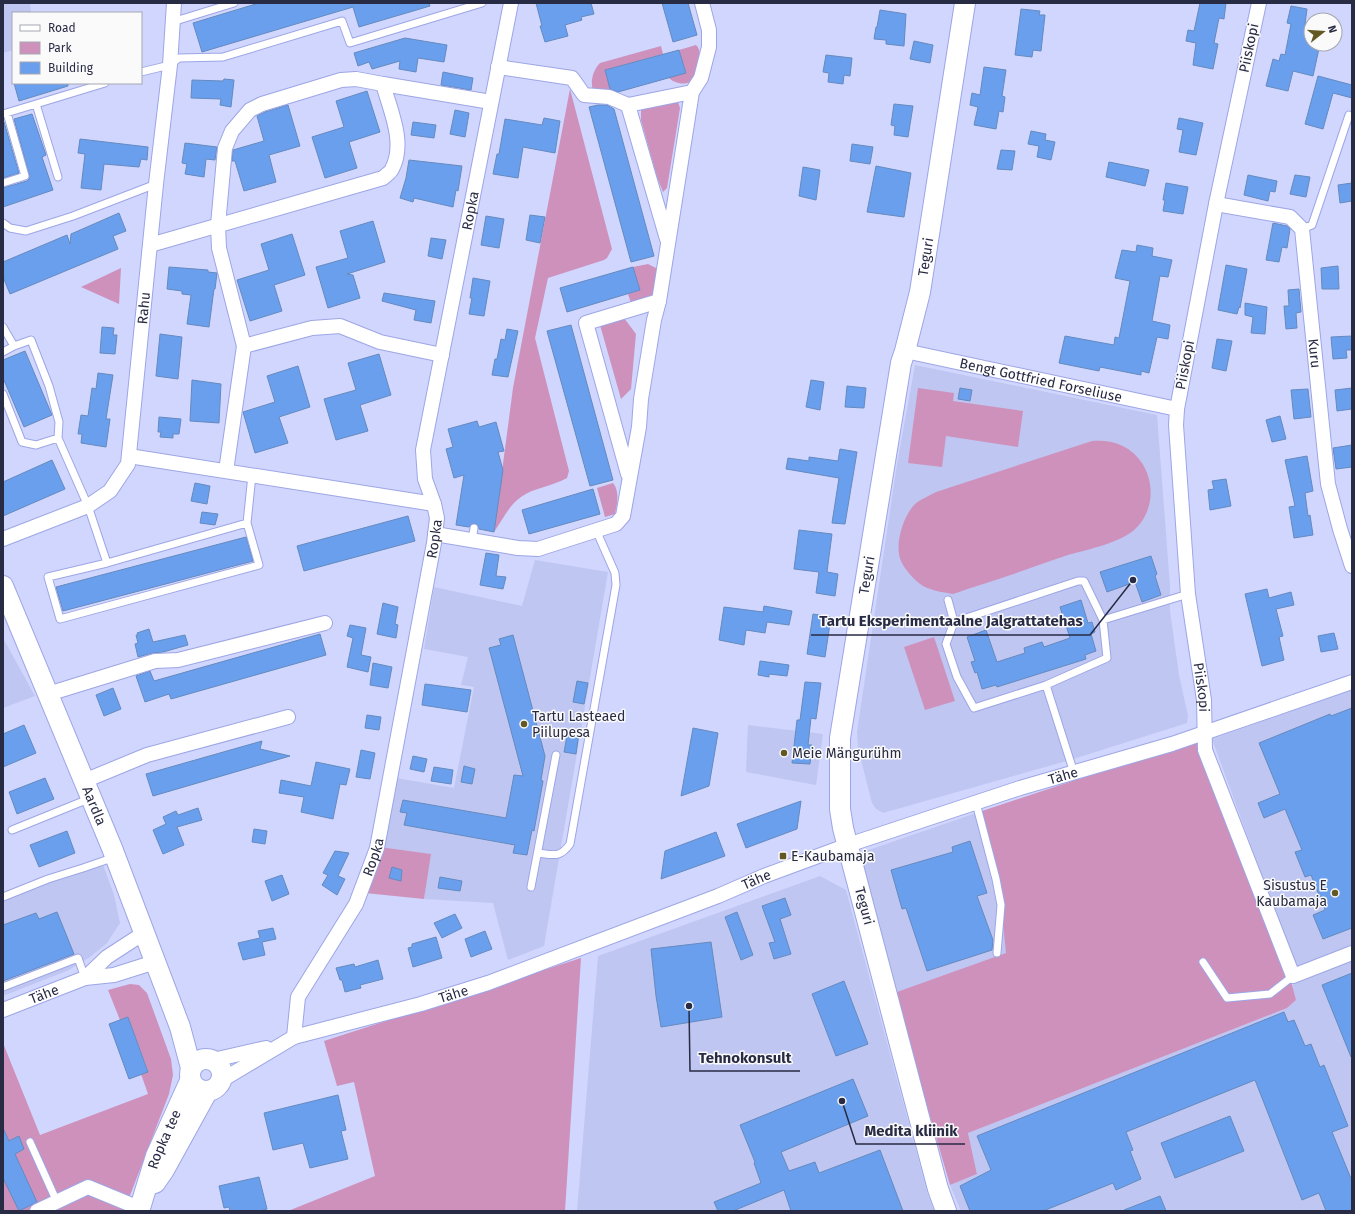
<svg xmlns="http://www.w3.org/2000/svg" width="1355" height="1214" viewBox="0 0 1355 1214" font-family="'Fira Sans',sans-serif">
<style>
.built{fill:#bfc6f1}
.green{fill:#ce91bc}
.building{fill:#6a9fed;stroke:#658abf}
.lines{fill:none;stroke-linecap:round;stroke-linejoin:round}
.lane-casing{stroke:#9da6e5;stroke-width:9}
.street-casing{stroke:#9da6e5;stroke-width:16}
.secondary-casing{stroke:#9da6e5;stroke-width:22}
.lane{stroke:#fff;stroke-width:7}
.street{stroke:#fff;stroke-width:14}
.secondary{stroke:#fff;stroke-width:20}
.poi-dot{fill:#635824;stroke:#fafafa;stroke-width:1.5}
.labels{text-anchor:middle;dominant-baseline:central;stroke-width:3;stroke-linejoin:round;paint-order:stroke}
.street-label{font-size:14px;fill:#282b44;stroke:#fafafa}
.poi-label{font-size:14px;fill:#282b44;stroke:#fafafa;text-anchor:start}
.leader{fill:none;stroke:#282b44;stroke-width:1.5}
.callout-dot{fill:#282b44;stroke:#fafafa;stroke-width:1.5}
.callout-label{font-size:15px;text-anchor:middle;font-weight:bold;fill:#282b44;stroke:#fafafa;stroke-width:3;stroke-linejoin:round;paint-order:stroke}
</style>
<rect width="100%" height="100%" fill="#d0d6fe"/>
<path class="built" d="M3 3H30L31 13H13V50L3 53Z
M915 365 1157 415 1170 586V611L1179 675 1188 716 1187 723 1070 760 883 813 876 809 872 803 858 748 857 732 897 464Z
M535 560 608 572 544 946 508 960 493 903 424 899 430 854 380 847 396 778 454 788 474 687 461 685 468 657 424 649 434 587 522 606Z
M3 638 35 696 3 708Z
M1352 690V946L1296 969 1212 739Z
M748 725 823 734 816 785 746 772Z
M979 812 1001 905 1007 954 894 993 860 853Z
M102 862 114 895 120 923 107 943 90 957 69 970 3 996V897Z
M820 876 846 890 928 1195 934 1211H577L598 956Z
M1352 961V1211H961L950 1185 977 1174 968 1133 1287 1008 1296 1000 1292 985Z"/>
<path class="green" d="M696 45C702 50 701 68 698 75 692 86 676 86 668 77L686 72 679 50Z
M661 46 663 54 605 70 612 93 593 91C590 81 593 70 600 63Z
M570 89 612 249 607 258 604 260 548 278 535 338 569 471 567 478C553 486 533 488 521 497 509 505 502 521 494 532L513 388Z
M677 99 680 108 667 188 663 192 657 177 641 120V110L643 108Z
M648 264 658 269 653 297 631 303 628 294 640 290 633 267Z
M121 268 119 304 81 287Z
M624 318 636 334 631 389 621 399 600 325Z
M918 388 954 393 953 401 1023 411 1018 447 946 436 942 467 908 463Z
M1092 441C1112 439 1131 446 1142 463 1156 485 1153 514 1133 531 1117 544 1084 550 1065 556 1050 561 1036 566 1022 571 999 579 976 586 953 594 942 592 933 591 923 586 915 581 905 570 901 561 894 545 903 516 915 504 919 500 931 495 936 492Z
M613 483C620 491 617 505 615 514L605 517 597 488Z
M934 637 955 701 925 710 904 647Z
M1196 740 1292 985 1296 1000 1287 1008 968 1133 977 1174 950 1185 894 993 1006 953 1001 905 979 812Z
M380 847 431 854 424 899 365 893Z
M581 958 565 1211H288L375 1176 354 1082 337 1086 324 1041Z
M130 984 139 985 147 993 171 1059 173 1075 169 1094 124 1211H3V1043L40 1135 148 1094 141 1074 148 1071 128 1017 120 1020 108 990Z"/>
<path class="building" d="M259 3H429L430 6 359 27 353 7 202 52 193 23Z
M536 3H591L594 14 581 17 582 20 565 25 568 36 545 42 540 26H542Z
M662 3H688L697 35 673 42Z
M1200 3H1226L1224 19 1219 18 1214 43 1218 44 1213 69 1193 65 1196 43 1186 41 1188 30 1194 31Z
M1291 6 1307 9 1305 24 1311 25V44H1320L1313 76 1293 71 1288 91 1266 86 1273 59 1279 61 1281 54 1285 55 1291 24 1287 23Z
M1021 9 1040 11 1039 15H1045L1041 51 1033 50 1032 57 1015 55Z
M880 10 906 14 904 46 886 44V40L874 39 876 27H877Z
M405 38 447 45 444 62 418 58 416 72 399 69 400 61 372 69 369 62 358 66 354 53Z
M914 41 933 45 930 63 910 59Z
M679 50 686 73 618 92 610 89 605 70Z
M826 55 852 58 850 76 844 75 843 84 828 82 829 73 823 72Z
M984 67 1006 70 1002 96 1005 97 1003 112 999 111 996 129 974 125 978 107 970 105 972 93 980 95Z
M443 72 473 78 471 90 441 85Z
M1318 76 1352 85V98L1333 93 1323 129 1305 124Z
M224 79 234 80 231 107 220 105 221 99 191 98 192 80 223 81Z
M14 83H68V86L19 101Z
M367 91 380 132 349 142 357 168 325 178 312 137 344 127 336 101Z
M894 104 913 106 908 137 894 135 895 126 891 125Z
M288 105 300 146 269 155 276 182 244 191 235 161H232L233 150 264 141 257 116 265 112Z
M598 105H607L614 109 654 256 631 262 589 107Z
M455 110 469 113 465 137 450 134Z
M32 114 46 155 42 157 53 190 3 207V188L27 181 30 178 14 119Z
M544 118 560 121 555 153 523 147 518 178 493 174 497 154H499L505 119 542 125Z
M1179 118 1203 123 1196 155 1179 152 1183 130 1177 129Z
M4 122 19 173 3 178V123Z
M413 122 436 125 434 138 411 135Z
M1031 131 1046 134 1045 140 1055 142 1051 160 1037 157 1039 146 1028 144Z
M80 139 148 147 147 160 141 159 139 167 104 164 101 190 81 188 85 154 78 153Z
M185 143 217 147 215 160 206 159 204 177 185 174 187 164 182 163Z
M852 144 873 147 870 164 850 161Z
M1001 150 1015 151 1012 170 997 169Z
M409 160 462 166 458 191 456 190 453 207 414 198 413 202 400 198 406 178Z
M1109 162 1149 170 1145 186 1106 177Z
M876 166 911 173 904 217 867 212Z
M803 167 820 170 816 200 799 196Z
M1248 175 1277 181 1275 192 1270 191 1268 201 1244 195Z
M1295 175 1310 177 1306 197 1290 194Z
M1166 183 1188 187 1183 214 1163 211 1165 200H1163Z
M1352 183V201L1340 203 1338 185Z
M119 213 126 231 113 236 118 249 10 294 3 277V262L67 235 70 244 71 234Z
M530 215 545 217 540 243 526 240Z
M486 216 504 219 499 248 481 245Z
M373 221 385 262 347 274 353 275 360 298 328 308 316 267 348 258 340 231Z
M1273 223 1287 226 1290 229 1287 248 1282 247 1279 262 1266 260Z
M292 234 305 275 274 285 282 311 250 321 237 280 269 270 261 244Z
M431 238 446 240 442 259 428 256Z
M1137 245 1153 248 1152 256 1172 260 1168 277 1160 276 1152 321 1170 325 1168 339 1157 337 1149 373 1141 371V375L1100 367 1099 371 1059 363 1065 336 1114 345 1115 337 1119 338 1130 281 1115 278 1122 250 1136 252Z
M1226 265 1247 269 1240 308 1239 307 1237 314 1218 310Z
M1338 266 1339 289H1322L1321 268Z
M169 267 208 270V272L217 273 215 289H214L209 327 187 324 191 295 182 294V291L167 289Z
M633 267 640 290 567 312 560 288Z
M473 278 490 281 484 316 469 314 472 298H470Z
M1299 289 1301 312 1296 313 1297 328 1286 329 1284 306H1289L1288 290Z
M384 293 435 301 431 323 414 320 416 310 382 301Z
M1245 303 1267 307 1265 334 1251 333 1253 317 1245 315Z
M571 325 613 480 590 486 547 331Z
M102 327 114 328 113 335H117L115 354 100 353Z
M507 329 518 331 508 377 492 375 495 359H497L501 339 505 340Z
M160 334 182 337 178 379 156 376Z
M1352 336V350H1346L1347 358 1333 359 1331 337Z
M1217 339 1232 341 1226 371 1212 368Z
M25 351 52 415 24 427 3 378V360Z
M379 354 391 395 360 405 368 431 336 440 324 399 356 390 348 363Z
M298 366 310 407 279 417 288 443 255 453 243 412 275 402 267 376Z
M98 373 113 375 106 419H110L106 447 81 443 82 434H78L81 415 88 416 92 388 96 389Z
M192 380 221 384 219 423 190 421Z
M811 380 824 382 820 410 806 407Z
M847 386 866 388 864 408 845 407Z
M960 388 972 390 970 401 958 399Z
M1352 388V409L1337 411 1335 390Z
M1308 389 1311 417 1294 419 1291 390Z
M1280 416 1286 439 1272 442 1266 420Z
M159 417 181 419 179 434H173V438L160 437 161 432H158Z
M477 421 479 427 496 422 504 451 498 452 503 470 494 532 479 529 478 526 475 523 472 524 469 527 456 525 464 475 454 478 446 449 453 447 448 429Z
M1352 445V467L1336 469 1333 448Z
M840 449 857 452 845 524 832 523 839 478 786 469 788 458 809 461V457L838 461Z
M1307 456 1313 491 1305 493 1308 516 1310 515 1313 535 1294 538 1289 507 1295 506 1285 460Z
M52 460 65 489 3 516V482Z
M1226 479 1231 506 1210 510 1208 490 1214 489 1212 481Z
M195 483 210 486 207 504 191 501Z
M593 489 600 514 529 534 522 510Z
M202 512 218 514 215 525 200 523Z
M408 516 415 541 304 571 297 546Z
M799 530 832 534 827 572 838 574 835 596 816 593 819 572 794 569Z
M246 537 253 561 63 611 56 587Z
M486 553 499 555 496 576 506 577 503 589 480 585Z
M1151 556 1157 574 1155 576 1161 595 1142 602 1135 582 1107 592 1100 572Z
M1267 589 1269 598 1291 592 1294 605 1276 609 1283 636 1279 637 1284 660 1262 666 1245 594Z
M1081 600 1088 623 1092 622 1095 632 1091 634 1096 651 1085 655 1086 659 997 687 996 685 982 689 977 672 975 673 971 662 975 661 967 637 986 630 997 662 1025 653 1024 648 1042 642 1044 647 1070 638 1060 607Z
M383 603 398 607 395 624 398 625 396 638 377 634Z
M764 606 792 611 789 625 767 622 765 633 746 630 744 645 719 640 724 607 763 612Z
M813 614 831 617 825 657 807 654Z
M350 625 366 628 361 655 371 657 368 672 347 667 353 638 347 636Z
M149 629 153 642 185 635 188 645 163 652 153 653 138 657 135 644 138 643 136 635H138L137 633Z
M1334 633 1338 649 1321 652 1318 636Z
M320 634 326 655 171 699 169 694 145 702 136 676 150 671 154 681Z
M513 635 545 756 541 780 543 781 534 831 532 830 527 855 513 853 515 845 404 825 407 813 400 812 403 800 506 818 514 775 523 776 489 648 501 645 499 639Z
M760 661 789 665 787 676 769 674V677L758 675Z
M373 663 392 667 388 688 370 685Z
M577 681 588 683 584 704 573 702Z
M805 682 821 683 816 719 811 718 808 745H812L810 764 792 763 797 720H800Z
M425 684 471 690 467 712 422 705Z
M113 688 121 709 104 716 96 695Z
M1352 708V928L1323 939 1313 915 1325 910 1311 875 1305 877 1295 852 1302 850 1285 809 1264 818 1258 803 1280 794 1259 743 1330 714 1331 716Z
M367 715 381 717 379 730 365 728Z
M24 725 36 753 3 767V734Z
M693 728 718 733 709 786 681 796Z
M568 731 579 733 576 754 564 752Z
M262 741 260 749 290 756 153 796 146 774Z
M361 750 375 753 370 779 356 777Z
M413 756 427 759 424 772 410 769Z
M316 762 350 769 346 785 340 784 333 819 301 812 304 797 279 793 281 780 311 786Z
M464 766 475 769 472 784 461 782Z
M434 767 453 770 451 784 431 781Z
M45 778 54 799 17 814 9 792Z
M801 801 797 829 746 848 737 824Z
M198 808 202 820 177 827 184 845 163 854 153 830 166 824 163 817 176 811 178 815Z
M254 829 267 831 265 844 252 842Z
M67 831 75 853 39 867 30 845Z
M716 832 725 856 661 879 665 851Z
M970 841 987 893 977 896 993 940 992 950 927 971 906 908 902 909 891 870 953 852 952 847Z
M335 851 349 853 338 876 345 879 337 895 322 885 328 875 323 873Z
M392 867 402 870 401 881 389 878Z
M282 875 289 894 272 901 265 881Z
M440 877 462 881 460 891 438 888Z
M785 898 791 915 780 919 791 954 774 959 769 943 775 942 762 906Z
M57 912 74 954 3 981V925L36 913 39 919Z
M737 912 753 955 741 960 725 917Z
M455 914 462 928 442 938 434 923Z
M273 928 276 939 262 942 265 955 243 960 238 943 260 938 258 931Z
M485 931 492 949 471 957 465 939Z
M436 937 442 958 413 967 408 948 412 947V944Z
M711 942 722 1017 661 1027 656 996 651 949Z
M378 960 383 979 360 985 361 988 345 992 342 980H340L336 968 354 964 355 967Z
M1352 973V1057H1351L1322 985Z
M844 981 868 1044 836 1056 812 994Z
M1284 1012 1288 1022 1294 1020 1305 1046 1311 1044 1320 1067 1324 1065 1348 1126 1332 1132 1352 1181V1211H1326L1319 1193 1302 1200 1255 1080 1126 1132 1133 1150 1130 1151 1141 1179 1116 1190 1113 1183 1043 1211H970L960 1186 991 1170 977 1136Z
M128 1017 148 1072 129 1079 109 1024Z
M853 1079 868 1116 781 1152 789 1171 815 1162 819 1173 880 1150 903 1211H791L784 1190 733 1211H718L714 1202 761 1183 754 1163 755 1162 740 1125Z
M338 1095 346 1130 341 1131 348 1159 310 1168 303 1143 273 1150 264 1113Z
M1230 1116 1244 1151 1175 1178 1161 1143Z
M3 1128 9 1141 19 1136 24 1149 15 1154 37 1202 19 1211 3 1178Z
M259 1177 267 1209 260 1211H230L229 1207 224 1208 219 1186Z
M1160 1196 1166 1211H1124V1210Z"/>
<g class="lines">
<g class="lane-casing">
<path id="lane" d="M172 22 234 3
M141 72 170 65 179 58 223 57 342 21 350 43 482 3
M3 114 36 104
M58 177 36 104 105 83
M3 183 25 176 7 113
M3 223 10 228 26 231 73 216 156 184
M1302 229 1312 225 1349 115
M3 327 14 346 3 352
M14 346 31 340 49 386 59 422 58 438
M3 394 22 442 36 445 58 438 88 506 107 563 247 523 252 475
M472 540 474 528
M107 563 48 577 60 619 259 565 247 523
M948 600 954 622 946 644 957 677 974 708 1046 685 1074 773
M954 622 1078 581H1084L1103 620
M1046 685 1107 658 1103 620 1188 594
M976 803 996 879 1001 905 997 953
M12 830 91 798
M538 853C554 855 560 858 570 844L616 585 615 573 596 530
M531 887 556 755
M3 897 48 879 83 868 115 857
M1203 962 1227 998 1270 994 1293 976
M3 987 78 958 85 978
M30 1142 57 1202"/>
</g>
<g class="street-casing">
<g id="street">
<path id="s1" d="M1259 3 1216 204 1177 409 1176 425 1188 594 1204 700 1205 750 1293 976 1352 953"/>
<path d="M498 67 572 78 584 95 609 97 628 105"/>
<path d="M383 84 491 102"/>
<path id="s2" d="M1216 204 1290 217 1302 229 1328 484 1340 529 1352 566"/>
<path d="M667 239 628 105 692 92"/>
<path d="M150 245C228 222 306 200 383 178 386 175 391 172 392 169 406 143 390 110 383 84L356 79 341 80 262 104 250 110 232 131 225 148 218 225 219 248 244 346 312 328 340 326 380 342 442 355"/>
<path id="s3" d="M905 351 1177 409"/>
<path d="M129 456 434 504"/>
<path d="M226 471 244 346"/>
<path d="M628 474 586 323 659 301"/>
<path d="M435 534 518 548 538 549 616 524 623 516 639 427 641 399 654 320 659 301 692 92 701 78 709 47V30L702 3"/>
<path id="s4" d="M3 539 88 506 110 491 128 464 156 184 170 65 174 3"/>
<path d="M48 694 155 661 178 660 325 623"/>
<path d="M84 781 147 755 288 717"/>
<path d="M85 978 107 957 144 933"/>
<path id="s5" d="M3 1010 85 978 114 975 155 962"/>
<path id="s6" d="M294 1037 298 997 356 904 377 848 434 543 437 518 434 504 425 479 423 450 511 3"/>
<path d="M213 1060 266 1048"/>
<path id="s7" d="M222 1080 294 1037 421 1004 488 983 718 896 764 876 848 845 1020 788 1172 744 1352 682"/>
<path d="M37 1211 88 1187 139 1208"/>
</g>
</g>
<g class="secondary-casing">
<g id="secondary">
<path id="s8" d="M3 586 112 848 180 1027 191 1068"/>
<circle cx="206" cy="1075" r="16"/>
<path d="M155 1183 164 1170 207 1092"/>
<path id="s9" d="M139 1211 156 1156 190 1081"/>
<path id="s10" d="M946 1211 938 1189 843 828 840 809V738L901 363 905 351 920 292 965 3"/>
</g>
</g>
<use href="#lane" class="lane"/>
<use href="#street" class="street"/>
<use href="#secondary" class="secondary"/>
</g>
<g class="poi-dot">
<circle cx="524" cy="724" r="4"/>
<circle cx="784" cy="753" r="4"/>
<rect x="779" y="852" width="8" height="8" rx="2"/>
<circle cx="1335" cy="893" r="4"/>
</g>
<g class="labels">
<g class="street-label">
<text transform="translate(1249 48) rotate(-78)">Piiskopi</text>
<text stroke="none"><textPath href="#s6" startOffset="859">Ropka</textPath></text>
<text stroke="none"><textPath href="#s10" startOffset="976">Teguri</textPath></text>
<text stroke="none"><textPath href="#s4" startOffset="307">Rahu</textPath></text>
<text stroke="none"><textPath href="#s2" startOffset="217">Kuru</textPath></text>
<text transform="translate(1185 365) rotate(-79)">Piiskopi</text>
<text stroke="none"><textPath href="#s3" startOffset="139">Bengt Gottfried Forseliuse</textPath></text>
<text stroke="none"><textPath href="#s6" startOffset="524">Ropka</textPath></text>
<text stroke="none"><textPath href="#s10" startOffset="652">Teguri</textPath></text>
<text stroke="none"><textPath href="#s1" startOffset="694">Piiskopi</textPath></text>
<text stroke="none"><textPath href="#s7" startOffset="897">Tähe</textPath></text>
<text stroke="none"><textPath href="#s8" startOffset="238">Aardla</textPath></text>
<text stroke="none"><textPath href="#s6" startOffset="200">Ropka</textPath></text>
<text stroke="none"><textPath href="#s7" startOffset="573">Tähe</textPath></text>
<text transform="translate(864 906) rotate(75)">Teguri</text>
<text stroke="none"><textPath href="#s5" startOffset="44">Tähe</textPath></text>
<text stroke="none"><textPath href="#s7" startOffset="249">Tähe</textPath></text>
<text stroke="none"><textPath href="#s9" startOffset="76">Ropka tee</textPath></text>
</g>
<g class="poi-label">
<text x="532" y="716">Tartu Lasteaed<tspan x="532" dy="16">Piilupesa</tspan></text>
<text x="792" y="753">Meie Mängurühm</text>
<text x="791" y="856">E-Kaubamaja</text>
<text x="1327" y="885" text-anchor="end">Sisustus E<tspan x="1327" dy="16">Kaubamaja</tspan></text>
</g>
</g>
<path class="leader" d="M1133 580L1090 635H811M689 1006L690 1071H800M842 1101L856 1144H965"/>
<g class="callout-dot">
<circle cx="1133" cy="580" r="4"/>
<circle cx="689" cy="1006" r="4"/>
<circle cx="842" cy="1101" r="4"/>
</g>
<g class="callout-label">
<text x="951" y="626">Tartu Eksperimentaalne Jalgrattatehas</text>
<text x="745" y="1063">Tehnokonsult</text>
<text x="911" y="1136">Medita kliinik</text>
</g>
<rect width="1355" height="1214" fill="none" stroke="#282b44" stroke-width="8"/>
<rect x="12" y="12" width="130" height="72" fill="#fafafa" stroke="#a6a7b1"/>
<rect x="20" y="25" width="20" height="6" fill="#ffffff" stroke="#a6a7b1"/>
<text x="48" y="32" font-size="12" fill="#282b44">Road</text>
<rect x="20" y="42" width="20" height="12" fill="#ce91bc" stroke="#a6a7b1"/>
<text x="48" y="52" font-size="12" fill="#282b44">Park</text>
<rect x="20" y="62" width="20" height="12" fill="#6a9fed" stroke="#a6a7b1"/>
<text x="48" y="72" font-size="12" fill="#282b44">Building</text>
<g transform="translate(1323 32) rotate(73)"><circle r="19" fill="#fafafa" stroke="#a6a7b1"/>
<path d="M0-3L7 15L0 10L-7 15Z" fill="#635824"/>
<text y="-6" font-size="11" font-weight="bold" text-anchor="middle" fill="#282b44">N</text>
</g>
</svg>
